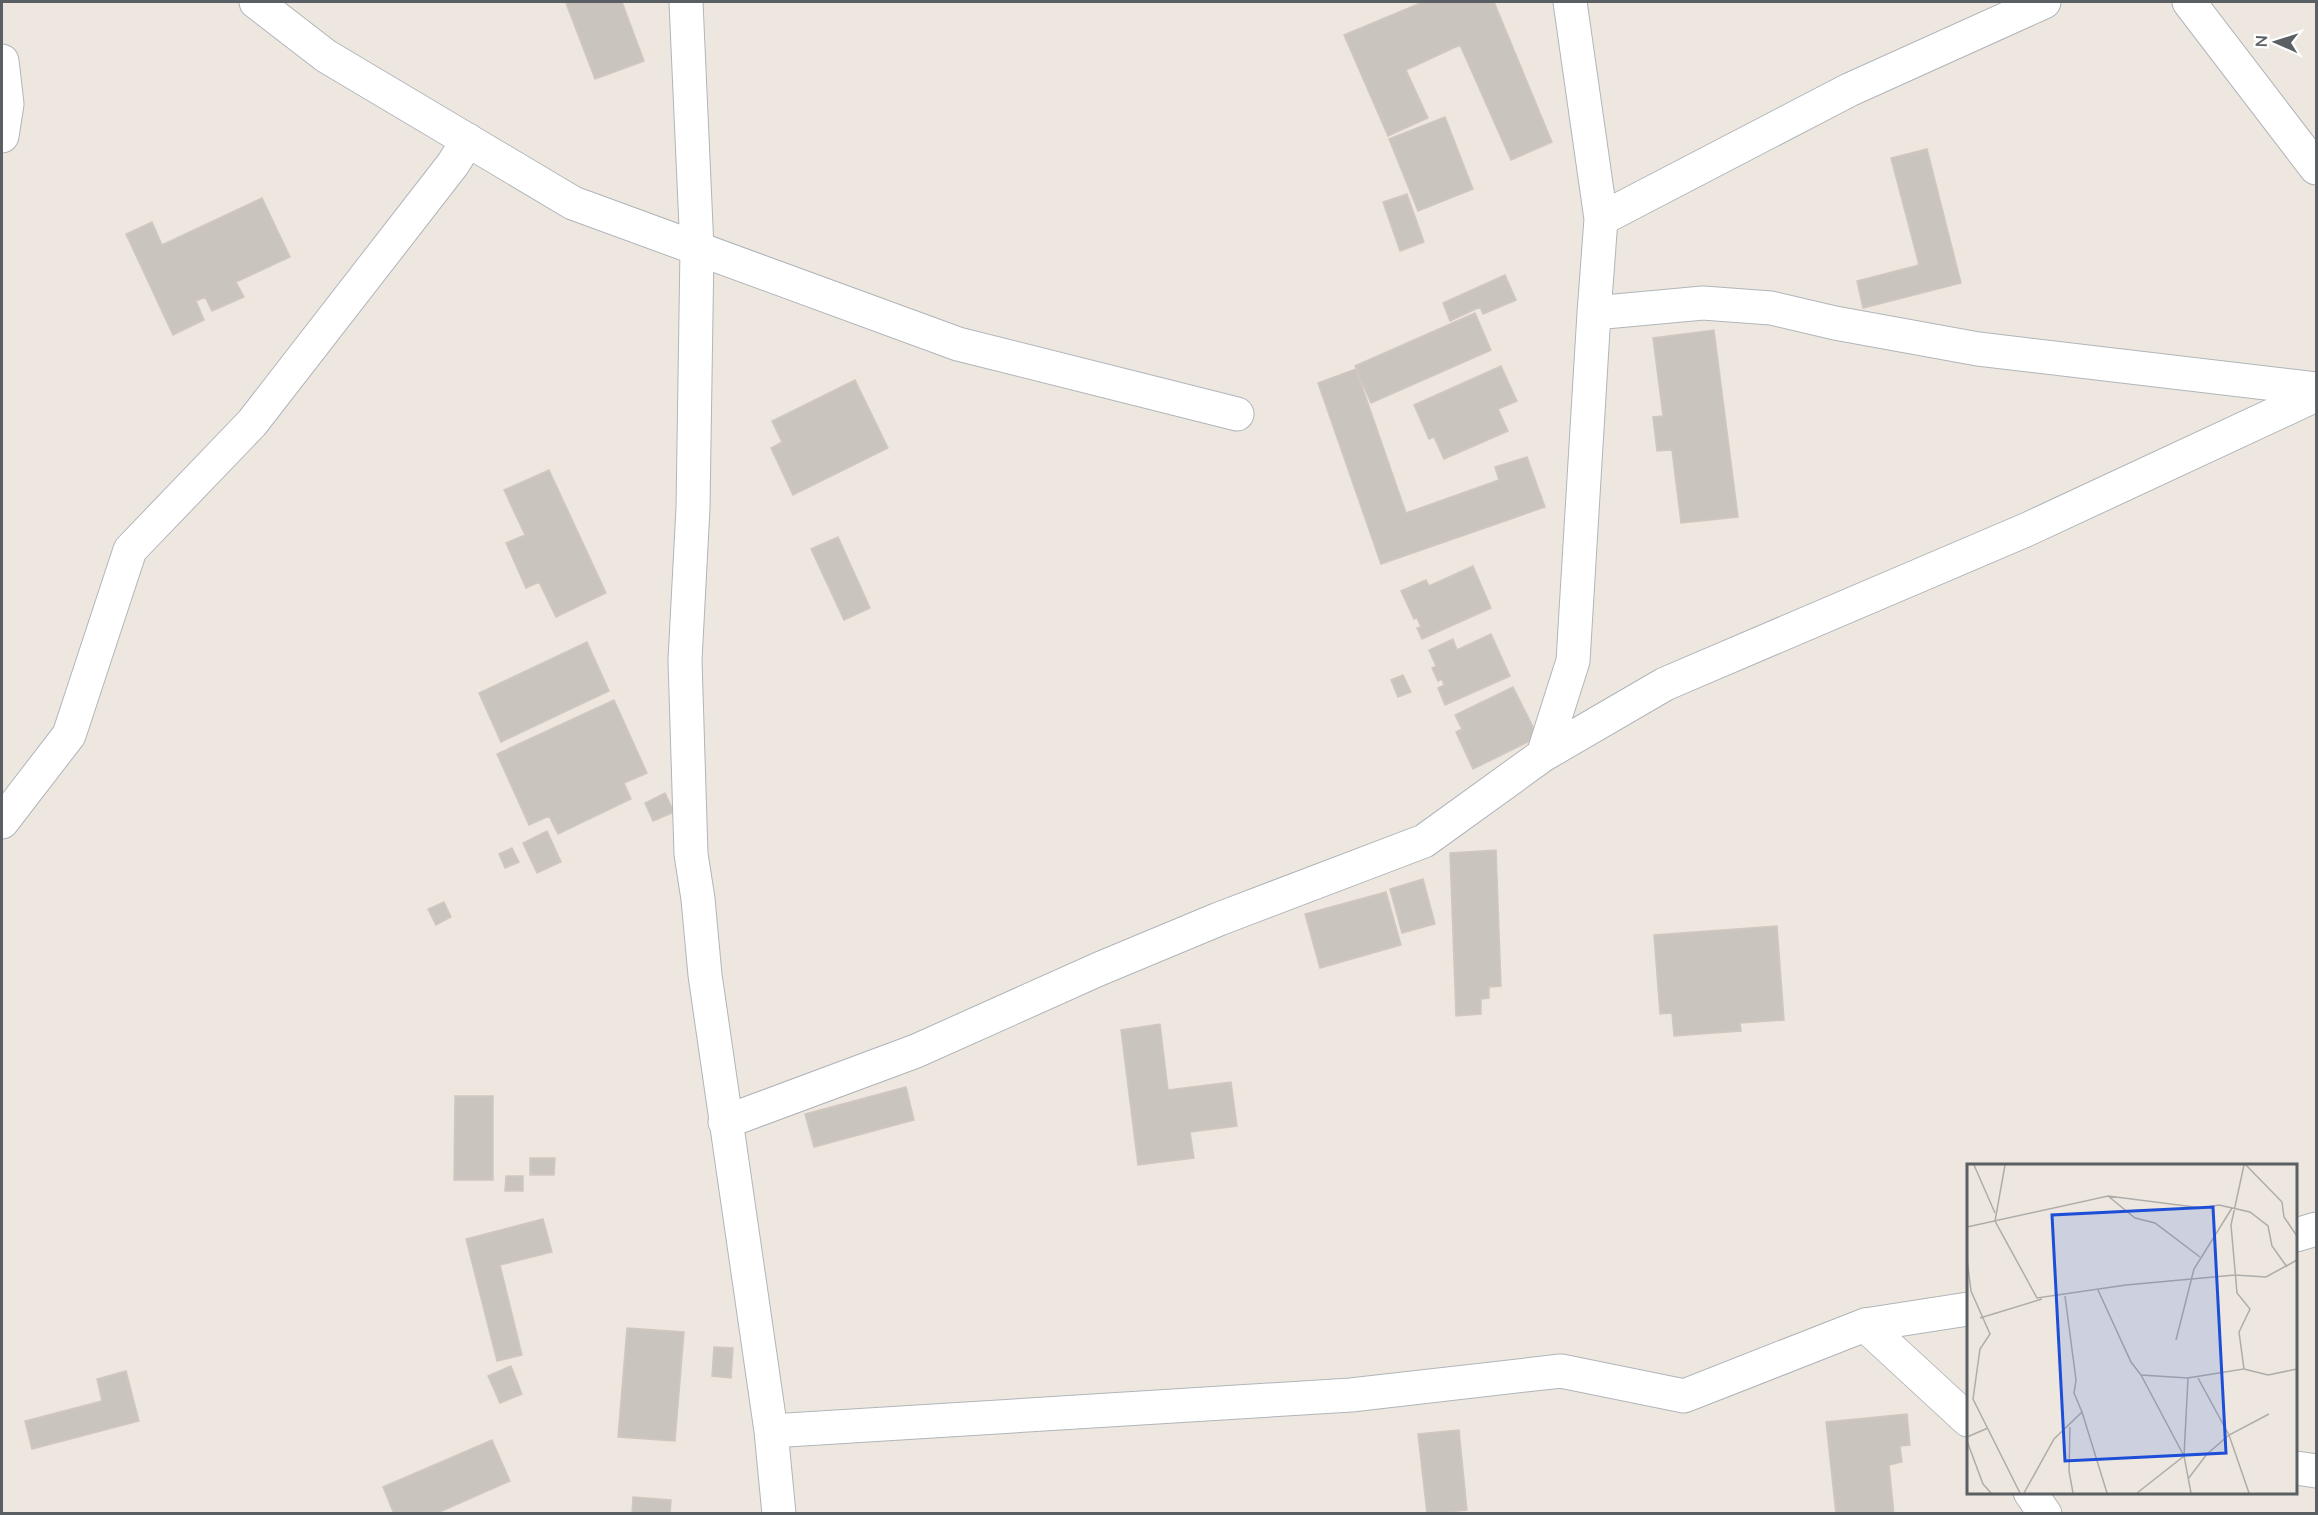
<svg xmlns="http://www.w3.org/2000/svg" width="2318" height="1515" viewBox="0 0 2318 1515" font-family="Mulish,sans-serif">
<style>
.building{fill:#cac4bf;stroke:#d2c7be;stroke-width:1.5}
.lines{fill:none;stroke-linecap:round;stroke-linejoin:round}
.minor-casing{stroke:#b1b5b9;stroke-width:35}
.minor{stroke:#fff;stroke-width:33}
.inset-road{fill:none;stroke:#aeadaa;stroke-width:1.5}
.view{fill:#1d4ed8;fill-opacity:0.15;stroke:#1d4ed8;stroke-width:3}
.inset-edge{fill:none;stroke:#595f62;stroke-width:3}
</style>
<rect width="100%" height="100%" fill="#ede7e0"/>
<path class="building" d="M571 2H622L644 61 595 79 566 3Z
M1423 2H1494L1552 142 1511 160 1460 45 1406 70 1428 118 1388 136 1344 35Z
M1445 117 1473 189 1418 211 1389 139Z
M1927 149 1961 283 1863 308 1857 281 1919 265 1891 158Z
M1407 194 1424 242 1400 251 1383 202Z
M262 198 290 257 236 282 244 297 212 311 205 297 196 301 204 320 173 335 126 234 152 222 162 245Z
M1505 275 1516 300 1483 314 1480 307 1450 321 1443 303Z
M1475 313 1491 350 1371 403 1355 366Z
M1714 330 1738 517 1681 523 1672 450 1657 451 1653 417 1663 416 1653 338Z
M1501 366 1517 401 1498 409 1508 431 1444 459 1434 437 1429 439 1414 405Z
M1356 369 1406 513 1499 480 1495 467 1527 457 1545 507 1381 564 1318 383Z
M855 380 888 448 793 495 771 448 782 442 772 421Z
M549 470 606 593 556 617 539 582 526 588 506 543 525 535 504 490Z
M838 537 870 608 844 620 811 549Z
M1473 566 1491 608 1422 639 1417 628 1421 627 1417 618 1414 619 1401 591 1426 580 1429 586Z
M1491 634 1510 676 1445 705 1438 688 1444 685 1442 679 1438 681 1432 668 1436 666 1429 650 1453 639 1457 650Z
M587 642 609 691 501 742 479 693Z
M1403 675 1411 692 1398 697 1391 680Z
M1513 687 1538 737 1473 769 1456 732 1462 729 1455 715Z
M614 700 647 773 624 783 631 799 558 834 549 816 529 825 497 754Z
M665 793 674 812 653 821 645 803Z
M547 831 561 862 537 873 523 843Z
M512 848 519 862 505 868 499 854Z
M1496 850 1501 986 1489 987V998L1481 999V1014L1456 1016 1450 853Z
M1423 879 1435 924 1402 933 1390 889Z
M1386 892 1401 945 1320 968 1305 914Z
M444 902 451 917 436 925 428 909Z
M1777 926 1784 1020 1740 1023 1741 1031 1674 1036 1672 1013 1660 1014 1654 935Z
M1160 1024 1168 1090 1231 1082 1237 1126 1190 1132 1194 1158 1138 1165 1121 1030Z
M906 1087 914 1120 814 1147 805 1114Z
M455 1096H493V1180H454Z
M530 1158H555L554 1175H530Z
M506 1176H523V1191H505Z
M543 1219 552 1252 500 1265 522 1355 497 1361 466 1239Z
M627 1328 684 1332 675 1441 618 1437Z
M714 1347 733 1348 731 1378 712 1376Z
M511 1366 522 1394 500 1403 488 1376Z
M126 1371 139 1421 32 1449 25 1421 102 1401 97 1379Z
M1907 1414 1910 1445 1900 1446 1902 1462 1889 1465 1894 1514H1836L1826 1422Z
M1459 1430 1467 1510 1427 1514 1418 1434Z
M492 1440 510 1481 435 1514H394L383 1487Z
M633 1497 671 1500 670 1514H632Z"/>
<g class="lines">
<g class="minor-casing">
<path id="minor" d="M256 2 326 56 573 203 958 344 1237 414
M686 2 697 249 693 508 685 660 691 854 698 899 705 975 771 1431 779 1514
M1570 2 1601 219 1594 313 1703 303 1771 308 1835 323 1978 349 2316 389
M2189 2 2316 168
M2 61 7 104 2 136
M1601 219 1849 90 2044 2
M1543 755 1665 684 2028 529 2316 395
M2 822 69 735 130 550 252 423 453 164 468 140
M725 1122 916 1051 1099 969 1219 919 1424 841 1543 755 1573 661 1594 313
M2296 1235 2316 1229
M1865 1325 1968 1309
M771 1431 1351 1395 1561 1371 1684 1396 1865 1325 1968 1420
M2296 1468 2316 1471
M2030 1492 2045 1514"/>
</g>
<use href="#minor" class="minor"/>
</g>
<g transform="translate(1967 1164)">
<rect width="330" height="330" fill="#ede7e0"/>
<path class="inset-road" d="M7 1 28 49M38 1 28 57 70 134 159 121 268 111 299 113 330 96M279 1 315 38 317 53 330 72M141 32 235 44 252 41 283 48 301 62 305 82 320 103M0 63 141 32 168 54 188 59 233 93M0 95 4 127 23 170 13 185 6 235 53 329M131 126 164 198 174 211 221 214M13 154 75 135M209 176 227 105 265 44M277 205 301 211 330 205M231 214 262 271 282 329M115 248 140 329M103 263 102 307 106 329M0 273 21 264M0 277 16 320 24 329M221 315 240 290 262 271 302 250M57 329 87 275 115 248 107 229 109 216 98 132M170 329 217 292 174 211M224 329 217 292 221 214 277 205 272 168 283 145 270 129 264 61 277 1"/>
<path class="view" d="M246 43 259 289 98 297 85 51Z"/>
<rect width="330" height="330" class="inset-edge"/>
</g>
<rect width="2318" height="1515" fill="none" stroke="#595f62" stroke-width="6"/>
<g transform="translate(2276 42) rotate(273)" stroke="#ffffff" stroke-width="4.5" paint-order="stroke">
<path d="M0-4.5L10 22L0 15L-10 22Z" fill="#595f62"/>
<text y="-9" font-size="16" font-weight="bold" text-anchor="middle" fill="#595f62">N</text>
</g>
</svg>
